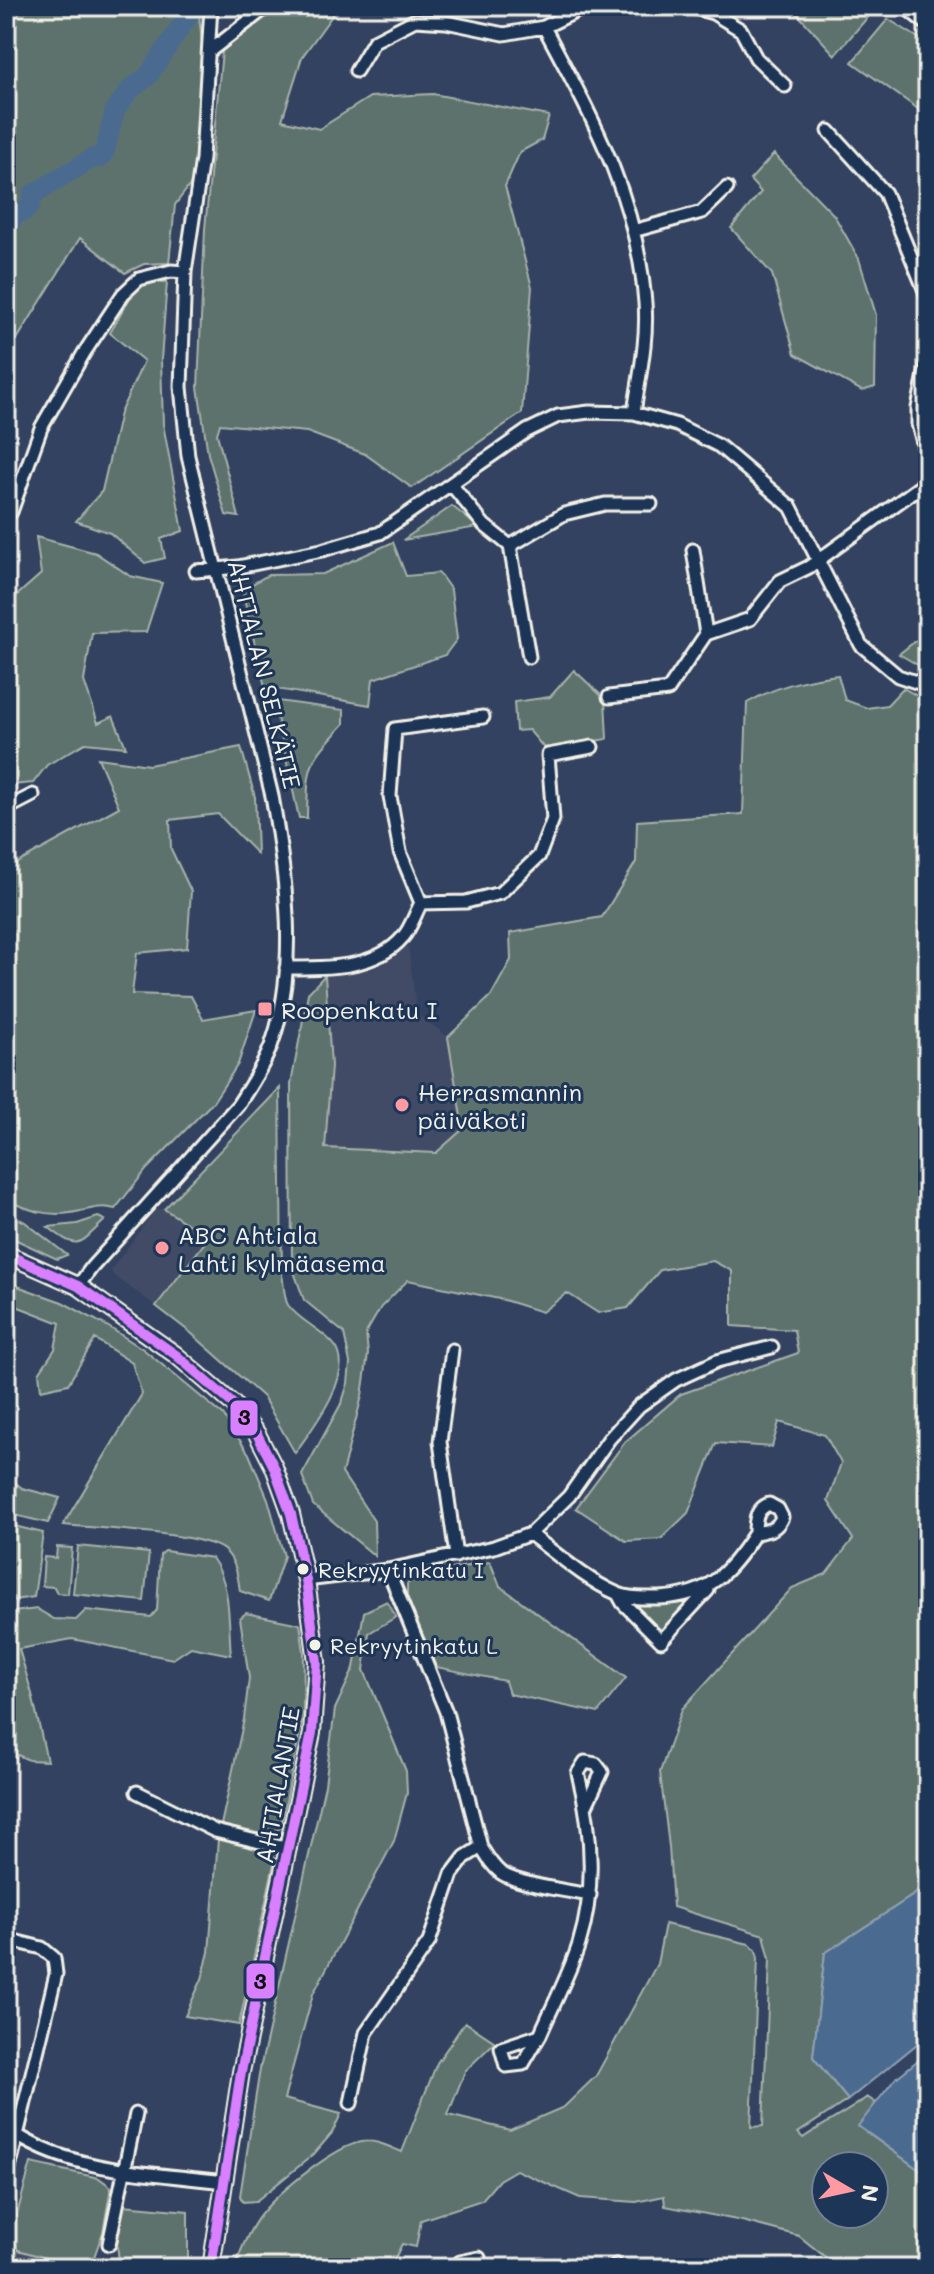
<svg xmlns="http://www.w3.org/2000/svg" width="934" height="2274" viewBox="0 0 934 2274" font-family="Mali,sans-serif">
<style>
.built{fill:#424b66}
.green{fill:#5d726d;stroke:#a8b2aa;stroke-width:2;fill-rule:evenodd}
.water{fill:#4b6b90;stroke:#8fa1b3;stroke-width:2}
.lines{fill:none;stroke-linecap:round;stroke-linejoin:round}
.river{stroke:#4b6b90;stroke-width:20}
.minor-casing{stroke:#f4f1e8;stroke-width:17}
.major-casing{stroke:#f4f1e8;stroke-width:20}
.minor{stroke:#1d3557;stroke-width:11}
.major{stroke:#6c706d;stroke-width:14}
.bus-1-casing{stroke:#1d3557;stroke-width:16}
.bus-1{stroke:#d880ff;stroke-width:10}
.poi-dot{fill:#ff9aa2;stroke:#1d3557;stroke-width:3}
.bus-dot{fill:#f4f1e8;stroke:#1d3557;stroke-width:3}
.labels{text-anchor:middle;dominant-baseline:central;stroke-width:6;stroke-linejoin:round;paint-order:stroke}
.bus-label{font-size:22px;fill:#f4f1e8;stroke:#1d3557;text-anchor:start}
.street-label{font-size:24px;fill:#f4f1e8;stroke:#1d3557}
.poi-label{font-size:24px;fill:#f4f1e8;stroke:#1d3557;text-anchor:start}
.line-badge{stroke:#1d3557;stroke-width:3}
.pale-badge-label{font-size:22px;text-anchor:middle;font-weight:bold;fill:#111}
</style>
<rect width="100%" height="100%" fill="#334260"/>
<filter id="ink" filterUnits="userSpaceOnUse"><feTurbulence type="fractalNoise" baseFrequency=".0125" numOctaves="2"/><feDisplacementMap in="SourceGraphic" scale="16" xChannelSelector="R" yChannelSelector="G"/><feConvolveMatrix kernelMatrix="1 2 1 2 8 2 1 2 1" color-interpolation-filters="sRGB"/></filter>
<g filter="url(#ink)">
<path class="built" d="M408 946 417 1014 448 1037 463 1129 436 1154 325 1148 331 1066 325 975 373 969Z
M156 1209H164L210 1237 156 1306 113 1275 111 1270Z
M8 2247 80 2268H6Z"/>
<path class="green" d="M6 6H198L204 60 193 181 175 205 169 263 144 264 125 273 80 238 6 357Z
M275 6H339L302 57 282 120 319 129 370 97 433 94 549 116 542 140 520 152 505 186 532 287 522 413 412 488 365 454 307 432 220 424 217 434 239 517 226 515 208 454 198 387 205 229 222 51Z
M790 6H863L874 10 835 55Z
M888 19 928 44V116L852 62Z
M774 154 834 215 859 259 876 315 875 387 862 391 795 354 772 274 731 228 761 192 750 180Z
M152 281 167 282 161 360 163 424 183 531 161 539 165 558 145 563 110 533 76 521 102 491 120 413 144 361 110 333 135 289Z
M452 506 478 527 403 540Z
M36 537 96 553 130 576 162 583 146 632 92 633 84 681 98 723 113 716 126 747 85 743 47 765 33 783 12 785 6 773V605L41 574Z
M393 542 406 576 439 573 451 590 457 639 445 655 373 679 370 705 265 687 242 590 268 575 323 574Z
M928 631V671L899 654Z
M574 670 605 699 607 739 551 748 543 747 529 730 516 731 514 702 550 697Z
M838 675 845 700 867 708 887 705 903 688 928 702V1873L915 1894 825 1953 813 2057 848 2100 798 2133 803 2138C824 2123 847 2113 867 2097L876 2103 859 2127 928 2176V2268H839L799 2236 742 2221 665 2206 664 2196 636 2202 580 2198 516 2170 499 2180 482 2200 421 2220 416 2247 402 2244 390 2268H235C241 2249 249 2229 262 2213 280 2191 334 2147 361 2142 375 2139 389 2147 402 2152L437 2063 465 2022 495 2042 465 2071 448 2115 510 2130 564 2107 596 2076 657 1964 665 1924 749 1944 756 1950 758 1958 751 2127 763 2126 770 1959 764 1935 673 1907 669 1847 660 1772 682 1709 792 1588 826 1574 853 1539 828 1501 841 1463 825 1435 779 1422 772 1447 716 1443 688 1513 661 1539 626 1541 576 1508 625 1442 681 1394 798 1353 794 1330 732 1326V1271L713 1261 660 1270 628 1308 598 1313 567 1293 542 1312 504 1300 408 1280 381 1307 366 1333 368 1354 362 1396 342 1473 374 1521 375 1556 313 1505 302 1475 342 1402 348 1383 350 1363 344 1333 304 1300 292 1266 291 1084 308 993 325 975 331 1066 325 1148 436 1153 463 1129 448 1037 491 996 511 960 510 933 602 917 636 862 637 821 743 814 747 703C777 686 804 679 838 675ZM826 2166H874V2214H826Z
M278 701 344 710V724C307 764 308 764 307 818H299L274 704Z
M241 747 255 797 257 854 218 814 170 820 171 849 191 891 187 948 137 953 132 994 191 996 203 1019 256 1010 238 1064 213 1102 147 1169 115 1209C99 1204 86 1211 70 1213 46 1217 27 1209 6 1200V869L119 807 98 758 149 765Z
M280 1088 282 1275C284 1283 284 1299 288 1305 300 1322 324 1330 336 1347 355 1375 311 1430 295 1453L263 1397 191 1333 156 1306 209 1237 164 1209Z
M10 1214 25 1222 67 1255 57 1259 6 1235V1220Z
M98 1217 105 1220C78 1246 79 1251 48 1227L77 1224Z
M6 1282 62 1302 107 1326 143 1349 223 1415 249 1454 268 1499 284 1556 269 1601 240 1591C238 1577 236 1561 225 1551 207 1533 94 1528 63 1525L142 1394 132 1363 95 1339 68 1384 41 1390 39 1373 55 1349 60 1323 6 1302Z
M6 1475 22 1488 60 1498 48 1523 6 1513Z
M6 1524 43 1533 34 1597 6 1601Z
M78 1546 149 1553 144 1601 73 1594Z
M57 1547 72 1548 68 1594 57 1593 54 1587 42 1586 44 1557 56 1558Z
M165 1551 212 1558C232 1584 228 1624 231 1655L191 1647 173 1659 72 1639 19 1649 32 1694 47 1761 29 1760 6 1750 10 1651 6 1639V1613L37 1609 54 1619 76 1620 86 1610 151 1617 157 1610 160 1555Z
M490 1562 500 1586 626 1678 598 1713 509 1694 505 1681 436 1667 407 1597V1584L418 1575Z
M387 1601 396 1617 369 1633 364 1670 406 1771 407 1793 394 1841 313 1994 284 2099 341 2114 332 2133 314 2154 256 2201 243 2202 240 2196 260 2069 325 1785 335 1709 354 1668 364 1612Z
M691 1601 670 1628 661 1632 634 1608 631 1602 655 1604Z
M246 1613 300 1624 304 1652 303 1716 281 1827 271 1836 221 1825 244 1719 249 1678 240 1618Z
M218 1839 268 1851 275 1859 239 2025 185 2016 202 1979 209 1952Z
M31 2163 99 2178 111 2187 103 2232 90 2268H80L8 2247Z
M123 2205 188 2211V2268H120L117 2245Z"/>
<path class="water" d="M928 1873V2035L848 2100 813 2057 825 1953 915 1894Z
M928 2052V2176L858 2126 895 2079Z"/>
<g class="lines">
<path class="river" d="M6 229 16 214C27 211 32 207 33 194L93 158H100L105 151 115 110 130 90 148 76 194 7"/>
<g class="minor-casing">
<path id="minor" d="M688 6 713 13 741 30 756 58 785 86
M904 6 928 25
M544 27C593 119 637 197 645 303 648 340 639 377 634 413
M210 51 268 6
M356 71 374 41 415 20 446 22 504 34 544 27 587 6
M829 131 885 193 928 298
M633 231 702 212 727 188
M928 360 918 408V424L928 461
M451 484 484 525 510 546
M11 512 41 428 84 353 123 294 139 279 171 271 185 272
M510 546 564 514 605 504H651
M510 546 529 657
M693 550 706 634
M196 571 238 567 322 550 380 533 527 431 558 416 589 412 634 413 677 425 719 446 791 507 861 645 898 676 928 686
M706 634 750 619 780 581 809 567 921 486 928 472
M609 697 668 690 706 634
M6 809 33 795
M421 903 466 902 500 893 539 856 553 819 548 755 592 747
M421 903 400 852 390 796 395 729 483 717
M286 968C325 968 375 970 403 937 411 928 415 914 421 903
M78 1286 92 1267 238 1105C250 1086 263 1067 271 1046 299 968 286 876 272 796L188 456 181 387 185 272 202 159 211 6
M452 1350 440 1442 456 1556
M530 1534C557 1554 585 1579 616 1593 629 1599 645 1598 659 1598 709 1596 729 1573 755 1533 768 1531 777 1530 782 1517L778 1509 769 1504C756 1509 755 1520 755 1533
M388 1570 446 1712 481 1847C487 1857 492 1866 501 1873 517 1884 568 1891 590 1895
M306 1580 388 1570 494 1547 530 1534 569 1496 609 1439 639 1406 676 1380 717 1361 772 1347
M618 1594 623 1603 661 1641 708 1590
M137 1792 215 1831 289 1849
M6 1939 42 1948 54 1958 56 1974 6 2181
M540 2035 523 2064 506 2066 501 2048 540 2035C553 2005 569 1975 579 1944 596 1889 592 1829 578 1773L585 1762 596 1764 602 1772 586 1806
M351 2103 366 2033 429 1942 452 1874 465 1857 481 1847
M17 2135C76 2173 156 2173 224 2182
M109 2244 136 2114
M458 2268 460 2262 479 2258 483 2268
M615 2268 616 2265"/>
</g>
<g class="major-casing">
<path id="major" d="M6 1254 78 1286 176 1355 233 1404 257 1434 274 1467 291 1514 306 1580 317 1662 312 1733 241 2072 211 2268"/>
</g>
<use href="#minor" class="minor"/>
<use href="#major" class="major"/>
<g class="bus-1-casing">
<path id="bus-1" d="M6 1254 78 1286 176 1355 233 1404 257 1434 274 1467 291 1514 306 1580 317 1662 312 1733 241 2072 211 2268"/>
</g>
<use href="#bus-1" class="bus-1"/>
</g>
</g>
<g class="poi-dot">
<rect x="257" y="1001" width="16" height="16" rx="4"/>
<circle cx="402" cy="1105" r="8"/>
<circle cx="162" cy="1248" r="8"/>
</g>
<g class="bus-dot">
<circle cx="303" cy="1569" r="7"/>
<circle cx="315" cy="1645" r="7"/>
</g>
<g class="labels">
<g class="bus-label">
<text x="318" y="1569">Rekryytinkatu I</text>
<text x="330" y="1645">Rekryytinkatu L</text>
</g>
<g class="street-label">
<text transform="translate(265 674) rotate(76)">AHTIALAN SELKÄTIE</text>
<text transform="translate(277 1785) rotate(-80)">AHTIALANTIE</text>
</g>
<g class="poi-label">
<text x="281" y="1009">Roopenkatu I</text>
<text x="418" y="1091">Herrasmannin<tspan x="418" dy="28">päiväkoti</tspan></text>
<text x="178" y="1234">ABC Ahtiala<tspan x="178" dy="28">Lahti kylmäasema</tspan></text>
</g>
</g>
<g class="line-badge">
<rect x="229" y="1399" width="30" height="38" rx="8" fill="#d880ff"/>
<rect x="245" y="1962" width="31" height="38" rx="8" fill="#d880ff"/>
</g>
<g class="pale-badge-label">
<text x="244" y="1425">3</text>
<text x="260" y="1989">3</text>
</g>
<rect width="934" height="2274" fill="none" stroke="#1d3557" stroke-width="32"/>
<rect x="16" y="16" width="902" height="2242" fill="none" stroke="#f4f1e8" stroke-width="3" filter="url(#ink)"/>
<g transform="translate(850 2190) rotate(99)"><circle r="38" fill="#1d3557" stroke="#738091" stroke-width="2"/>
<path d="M0-6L14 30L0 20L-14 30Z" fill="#ff9aa2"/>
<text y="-12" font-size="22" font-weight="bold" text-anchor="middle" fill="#f4f1e8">N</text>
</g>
</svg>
